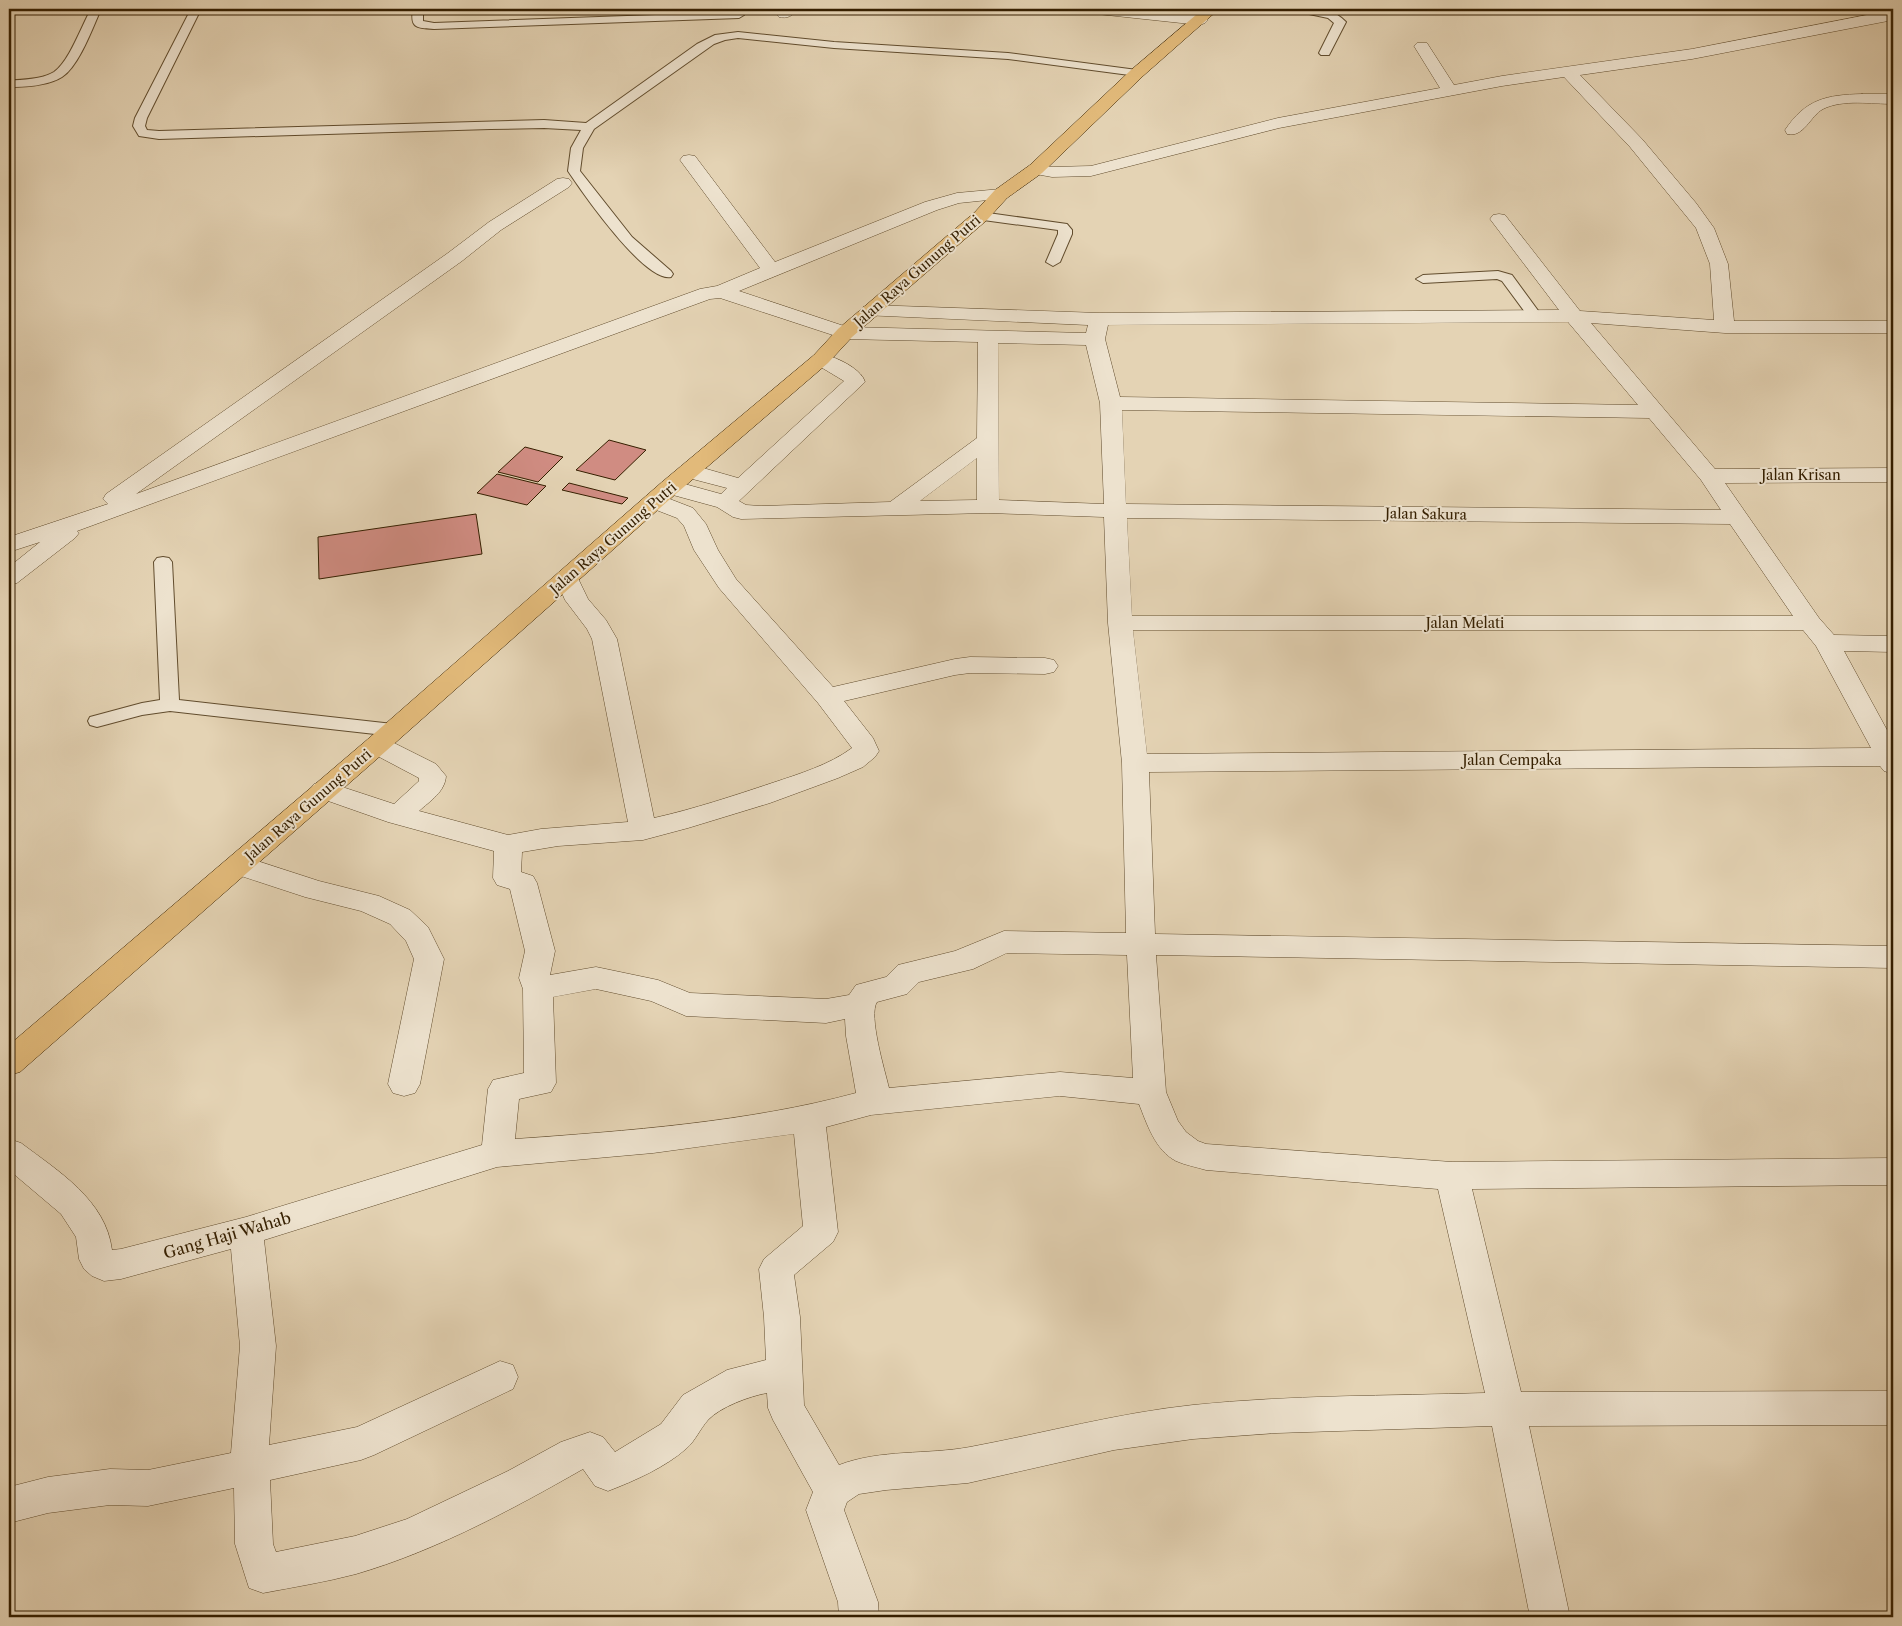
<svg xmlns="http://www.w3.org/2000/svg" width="1902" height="1626" viewBox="0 0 1902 1626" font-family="'Libre Caslon Text',serif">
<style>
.building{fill:#d08c82;stroke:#351f00}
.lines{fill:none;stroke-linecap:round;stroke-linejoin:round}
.service-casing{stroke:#614c2d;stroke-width:2}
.minor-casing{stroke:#614c2d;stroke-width:1}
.primary-casing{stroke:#351f00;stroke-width:1}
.service{fill:#ede2ce;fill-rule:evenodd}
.minor{fill:#ede2ce;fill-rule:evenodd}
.primary{fill:#e2ba7a;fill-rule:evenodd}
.labels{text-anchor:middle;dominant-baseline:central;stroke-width:4;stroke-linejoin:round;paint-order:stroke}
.street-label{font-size:14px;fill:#351f00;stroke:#ede2ce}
.near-street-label{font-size:16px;fill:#351f00;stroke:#ede2ce}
</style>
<rect width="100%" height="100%" fill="#e4d3b4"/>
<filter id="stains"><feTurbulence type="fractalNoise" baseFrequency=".004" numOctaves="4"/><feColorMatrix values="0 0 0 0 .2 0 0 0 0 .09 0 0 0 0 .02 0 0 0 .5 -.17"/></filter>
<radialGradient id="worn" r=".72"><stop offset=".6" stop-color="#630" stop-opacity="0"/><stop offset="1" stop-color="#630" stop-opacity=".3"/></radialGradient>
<path class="building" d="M609 440 646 450 615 480 576 470Z
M525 447 563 457 538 482 498 472Z
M497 474 546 486 527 505 477 493Z
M569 483 628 498 622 504 562 490Z
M476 514 482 554 319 579 318 537Z"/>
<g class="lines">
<g class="service-casing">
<path id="service" d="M91 9H101C93 27 79 66 62 77 48 86 25 87 9 87V81C23 79 41 80 54 72 69 62 82 25 91 9Z
M191 9H201L147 118 145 126 147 130 159 131 544 120 586 123 697 44 715 35 738 32 834 42 1008 53 1137 70 1143 73 1137 76 1008 59 834 48 738 38 725 40 714 44 594 129 583 148 580 171 632 237 671 271 673 274 671 277C645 283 582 192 568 171L571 148 581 130 544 128 490 129 159 139 139 136 133 126 135 118Z
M413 9H423V21L434 23 739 12 744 15 739 18 434 29C416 28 410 28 413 9Z
M1294 9C1312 9 1333 7 1346 22L1329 55H1321L1319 53 1334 23 1328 18 1295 11Z
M981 212 1067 224 1072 230V234L1060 262 1053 266 1046 262 1058 234V230L976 219 974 216 976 213Z
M1498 271 1512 275 1542 316 1540 319H1530L1502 281 1497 279 1423 283 1416 279 1423 275Z
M163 557 169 558 172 562 179 700 393 724 400 726 403 730 400 734 393 736 170 711 142 715 97 727 90 725 88 721 90 717 142 703 160 700 154 562 157 558Z"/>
</g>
<g class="minor-casing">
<path id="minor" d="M781 9H797C793 16 787 19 779 17L776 14Z
M1081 9H1131L1200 15 1205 17 1208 20 1205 23 1200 25 1088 13 1083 12Z
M1893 10V20L1692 59 1580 75 1642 139 1696 203 1714 228 1728 264 1734 321H1893V333H1725L1591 323 1715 469 1893 468V482L1725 483 1819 618 1834 635 1893 636V652L1844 651 1893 741V774L1884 771 1880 766 1149 772 1155 934 1893 946V968L1156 955 1166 1092 1178 1121 1186 1132 1198 1141 1206 1144 1452 1162 1893 1158V1185L1472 1189 1521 1392 1893 1391V1425L1529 1426 1570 1617H1530L1492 1426 1277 1433 1193 1439 1114 1450 968 1483 886 1490 859 1494 847 1502 844 1510 878 1602 879 1617H839L838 1602 806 1510 813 1492 773 1420 768 1408 767 1393C750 1396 720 1407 708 1420 700 1429 695 1441 687 1448 666 1467 634 1481 608 1491L595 1486 583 1469C511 1510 435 1551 356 1574 326 1582 294 1587 263 1593L249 1588 235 1544 234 1488 148 1506 110 1505 48 1513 9 1523V1487L48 1477 110 1469 148 1470 231 1453 240 1346 231 1249 121 1279 104 1281 92 1276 84 1269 79 1259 76 1237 61 1214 9 1170V1139L21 1143C58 1171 106 1200 112 1250L121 1249 246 1217 482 1145 488 1089 493 1080 524 1073 523 989 519 978 525 951 510 889 497 885 493 878 494 851 388 822 314 796 310 790 314 784 324 781 394 804 419 781V778L368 751 364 745 368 739 377 736 386 739 436 764 446 776C445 792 430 801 419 811L508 835 541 829 628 822 592 639 587 629 565 600 555 577 559 572 567 570 575 572 588 599 606 620 617 639 654 818C694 809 733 796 772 783 799 774 829 765 852 748L818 703 719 588 694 550 684 526 677 518 646 506 643 501 646 496 654 494 662 496 693 508 706 524 718 550 736 579 833 687 955 659 970 657 1045 658 1054 660 1058 666 1054 672 1045 674 970 673 955 675 844 701 873 738 879 751 875 757 863 767 838 778 770 803 688 828 643 840 558 846 522 852 521 872 533 876 537 883 555 951 550 975 596 967 658 980 690 993 826 999 849 995 856 985 886 977 898 965 955 951 1004 931 1126 933 1122 763 1108 623 1104 517 988 513 741 519 733 517 717 507 662 492 659 487 662 482 670 480 721 494 727 488 681 476 678 471 681 466 689 464 738 478 844 381 814 363 811 359 814 355C827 351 862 368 865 382L739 501 746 505 761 506 890 502 977 438 978 342 845 339 720 298 710 299 77 531 79 533 75 538 17 583 9 585V567L40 542 9 552V537L108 504 103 499 106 494 448 253 489 222 557 179 563 178 569 179 572 183 569 187 501 230 462 261 136 494 700 289 717 286 760 268 680 160 683 156 689 155 695 156 775 262 925 202 957 193 1001 189 1007 190 1010 194 1007 198 959 203 937 210 739 291 847 327 1086 333 1088 325 863 315 860 311 863 307 870 305 1099 313 1559 310 1490 219 1493 215 1499 214 1505 215 1580 311 1714 320 1710 264 1696 228 1630 147 1564 77 1502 86 1279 128 1091 176 1052 177 1030 173 1027 169 1030 165 1036 164 1052 167 1091 166 1278 118 1440 88 1414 46 1417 43H1427L1454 85 1502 76 1692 49ZM1568 322 1638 405 1120 397 1105 339 1108 325ZM998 343 1086 345 1100 403 1104 504 999 500ZM1122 410 1649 418 1701 480 1721 510 1126 504ZM977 458V500L920 501ZM1127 518 1730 524 1793 616H1132ZM1133 630H1803L1816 646 1871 748 1147 754ZM1007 953 1127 955 1133 1078 1060 1072 889 1088C885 1071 868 1015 877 1002L907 994 919 982 973 969ZM596 989 651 1001 686 1016 826 1023 845 1019 846 1036 856 1093C749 1122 626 1131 515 1139L519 1099 551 1092 556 1083 553 997ZM1060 1096 1139 1104C1147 1124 1155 1150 1176 1161 1185 1165 1196 1167 1206 1170L1438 1189 1485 1393C1388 1396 1290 1395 1193 1405 1118 1413 1045 1433 970 1447 927 1455 881 1449 839 1465L804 1405 800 1317 794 1275 833 1242 838 1232 826 1127 871 1115ZM794 1134 803 1226 764 1259 759 1269 764 1317 766 1360 727 1370 683 1395 661 1424 615 1452 603 1437 590 1432 561 1442 508 1471 407 1519 355 1536 276 1552 273 1544 270 1480 361 1460 374 1455 513 1389 518 1377 513 1365 500 1361 357 1427 269 1445 276 1346 264 1240 497 1167 653 1153Z
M1862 94H1893V104C1872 104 1843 99 1823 109 1810 116 1804 138 1787 134L1785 130C1806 99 1826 95 1862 94Z
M239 855 319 881 379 896 410 910 428 927 444 959 420 1084 415 1093 404 1096 393 1093 388 1084 414 959 406 941 390 924 361 911 305 897 229 872 225 865 229 858Z"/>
</g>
<g class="primary-casing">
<path id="primary" d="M1203 9H1219L1143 76 1042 173 1007 198 987 220 852 337 828 363 678 492 386 751 20 1072 9 1075V1045L368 739 662 482 814 355 838 329 975 212 995 190 1030 165 1131 70Z"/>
</g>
<use href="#service" class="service"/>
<use href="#minor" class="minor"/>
<use href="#primary" class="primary"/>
</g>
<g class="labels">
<g class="street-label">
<text transform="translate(917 271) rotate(-41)">Jalan Raya Gunung Putri</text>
<text x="1801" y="475">Jalan Krisan</text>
<text transform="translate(1426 514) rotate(1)">Jalan Sakura</text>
<text transform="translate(613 538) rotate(-41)">Jalan Raya Gunung Putri</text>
<text x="1465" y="623">Jalan Melati</text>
<text x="1512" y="760">Jalan Cempaka</text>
<text transform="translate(308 805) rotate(-41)">Jalan Raya Gunung Putri</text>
</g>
<g class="near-street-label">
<text transform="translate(227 1235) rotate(-16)">Gang Haji Wahab</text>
</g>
</g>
<rect width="1902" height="1626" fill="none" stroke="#e4d3b4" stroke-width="30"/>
<rect x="10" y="10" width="1882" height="1606" fill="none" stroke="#351f00" stroke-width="2.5"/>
<rect x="15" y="15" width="1872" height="1596" fill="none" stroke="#351f00"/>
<rect width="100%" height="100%" filter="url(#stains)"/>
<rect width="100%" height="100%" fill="url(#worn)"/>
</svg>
